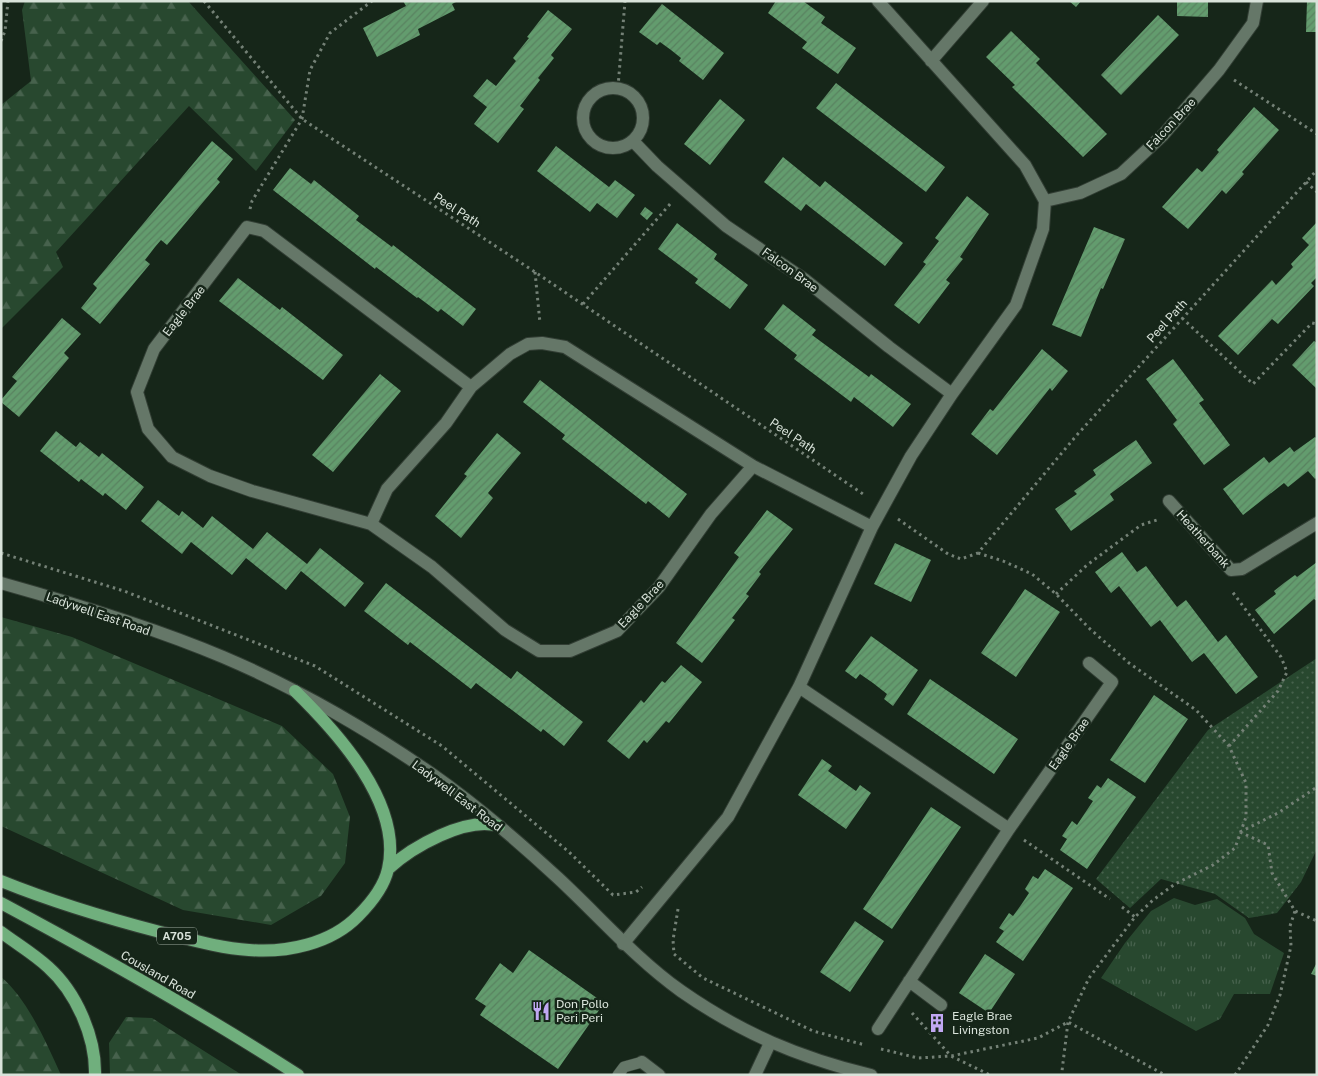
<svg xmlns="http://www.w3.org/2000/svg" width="1318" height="1076" viewBox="0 0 1318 1076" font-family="'Public Sans',sans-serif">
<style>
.grass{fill:url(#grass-dots)}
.forest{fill:url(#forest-firs)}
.park{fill:url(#park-tufts)}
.building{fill:url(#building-hatch)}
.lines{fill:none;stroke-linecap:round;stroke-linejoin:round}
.service-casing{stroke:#323e34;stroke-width:12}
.minor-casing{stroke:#323e34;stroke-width:14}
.tertiary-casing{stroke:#323e34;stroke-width:14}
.primary-casing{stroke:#323e34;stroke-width:14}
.path{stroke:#748176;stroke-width:3;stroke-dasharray:2.5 4;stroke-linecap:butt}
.service{stroke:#657768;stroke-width:11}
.minor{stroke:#657768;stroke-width:12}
.tertiary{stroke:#657768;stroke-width:12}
.primary{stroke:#70af7d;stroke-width:12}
.labels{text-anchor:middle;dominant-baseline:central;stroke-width:5;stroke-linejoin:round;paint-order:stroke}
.shield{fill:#162619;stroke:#9eaaa0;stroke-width:1}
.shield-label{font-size:11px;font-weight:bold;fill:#d9e3da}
.street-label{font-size:12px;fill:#d9e3da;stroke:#162619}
.poi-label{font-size:12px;fill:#d9e3da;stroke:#162619;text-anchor:start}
</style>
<defs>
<pattern id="grass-dots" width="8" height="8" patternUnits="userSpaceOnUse" patternTransform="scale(1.25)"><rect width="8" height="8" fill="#28482f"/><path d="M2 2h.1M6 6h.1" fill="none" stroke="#47624d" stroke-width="1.8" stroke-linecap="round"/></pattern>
<pattern id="forest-firs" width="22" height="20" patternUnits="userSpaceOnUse" patternTransform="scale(1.25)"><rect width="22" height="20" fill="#28482f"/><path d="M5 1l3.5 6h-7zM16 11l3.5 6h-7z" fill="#47624d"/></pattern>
<pattern id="park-tufts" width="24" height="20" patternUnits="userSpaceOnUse" patternTransform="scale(1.25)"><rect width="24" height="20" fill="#28482f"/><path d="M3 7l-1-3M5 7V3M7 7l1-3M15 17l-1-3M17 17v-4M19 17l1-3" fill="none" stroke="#47624d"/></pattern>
<pattern id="building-hatch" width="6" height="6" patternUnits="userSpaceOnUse" patternTransform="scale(1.25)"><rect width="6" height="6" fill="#639c6e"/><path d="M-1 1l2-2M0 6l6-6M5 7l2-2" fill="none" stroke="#598260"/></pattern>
</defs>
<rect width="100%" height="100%" fill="#162619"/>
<path class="grass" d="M1317 658V849L1301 882 1277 913 1249 918 1215 894 1161 879 1130 908 1096 879 1208 730Z"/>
<path class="forest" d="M25 1H188L295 120 256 171 189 106 56 252 63 267 1 329V105L31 81 22 10Z
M1 617 72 637 282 726 333 774 350 817 345 863 321 896 271 925 183 910 1 826Z
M1 977C27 998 47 1044 61 1075H1Z
M126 1017 152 1018 242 1075H110L109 1043Z"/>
<path class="park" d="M1174 898 1195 905 1217 899 1245 918 1254 934 1284 953 1270 994H1234L1220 1019 1196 1031 1101 978 1125 943 1151 911Z"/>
<path class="building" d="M403 1H458L452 4 455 10 418 29 420 35 377 57 363 28 406 6Z
M776 1H803L825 17 821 23 856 48 838 74 802 48 807 42 768 13Z
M1069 1H1081L1076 7Z
M1177 1H1208V17L1177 16Z
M1307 1H1317V32H1306Z
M662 4 724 53 703 80 679 61 681 58 671 50 660 42 657 45 639 32Z
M548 10 572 29 551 55 554 58 538 78 540 80 520 106 524 109 498 143 474 124 487 107 473 96 487 79 496 86 516 61 513 58 529 38 527 37Z
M1158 15 1179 35 1121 95 1101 75Z
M1011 31 1040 59 1036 63 1107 134 1083 157 1012 87 1015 85 986 57Z
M836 83 945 167 926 192 816 108Z
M720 99 745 120 710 165 684 144Z
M1254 107 1279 130 1242 172 1244 174 1226 194 1222 190 1188 229 1162 207 1197 168 1202 172 1219 152 1217 150Z
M212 141 233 159 217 179 220 182 167 245 161 240 155 247 145 260 150 264 100 324 81 308 97 288 93 284Z
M556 146 609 187 615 180 635 195 617 218 597 203 590 212 537 171Z
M783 157 820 187 825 181 903 243 885 266 806 204 801 211 764 182Z
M290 168 311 184 314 180 359 216 356 220 392 247 393 245 476 309 463 326 441 309 438 312 418 297 417 298 376 267 375 269 273 190Z
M967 196 989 214 960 257 963 259 946 280 950 283 919 324 894 305 926 264 923 262 939 241 935 238Z
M645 207 653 213 647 220 640 214Z
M1317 222V277L1311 283 1314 286 1278 324 1272 319 1238 355 1218 336 1272 280 1276 285 1293 267 1291 264 1309 245 1302 238Z
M677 223 717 254 714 259 748 285 730 309 695 283 698 279 658 249Z
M1094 227 1125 239 1103 289 1101 288 1081 337 1052 325Z
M238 278 280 310 282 307 343 355 323 380 219 301Z
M783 304 816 330 812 335 869 377 871 374 911 404 893 427 854 397 851 402 794 359 797 355 764 329Z
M62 318 81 334 64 353 69 358 19 417 1 402V400L17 381 12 377Z
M1314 341 1317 343V389L1292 365Z
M1042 349 1068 371 1052 391 1050 388 997 455 971 434 990 409 993 411Z
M1173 359 1204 400 1199 403 1230 445 1204 465 1173 424 1177 420 1146 379Z
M380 374 401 391 333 472 312 455Z
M540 380 687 494 669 518 648 501 646 504 562 439 565 435 523 402Z
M56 431 76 447 80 442 99 457 102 453 144 487 126 510 105 493 103 496 81 479 79 482 40 451Z
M497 433 521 453 488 493 493 498 461 538 435 516 467 476 464 474Z
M1315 437 1317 439V477L1315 479 1308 471 1288 487 1284 483 1243 515 1223 489 1264 457 1269 463 1290 447 1294 452Z
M1136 440 1152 463 1110 494 1114 500 1071 531 1055 509 1077 494 1074 491 1096 475 1093 470Z
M158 500 179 516 182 511 203 528 212 516 253 549 267 532 307 564 320 548 364 583 345 607 301 571 286 590 246 558 232 575 191 542 182 554 141 521Z
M767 510 793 529 759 572 761 574 746 594 749 596 732 618 735 620 702 663 676 643 739 557 734 553Z
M895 543 931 560 911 602 874 584Z
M1122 552 1137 572 1146 566 1177 607 1186 600 1218 642 1226 635 1258 677 1236 694 1204 653 1192 662 1160 620 1151 627 1119 586 1111 593 1095 572Z
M1317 562V601L1314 599 1274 634 1255 610 1276 594 1274 591 1284 583 1295 575 1297 577Z
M386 583 511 679 517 671 583 722 564 746 543 729 541 732 476 683 471 689 410 642 408 645 364 611Z
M1025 589 1060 612 1016 677 981 653Z
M871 636 918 670 893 706 884 699 887 694 873 683 860 674 856 679 845 671Z
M681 665 702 682 669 723 666 721 647 743 644 740 629 759 607 741 641 700 644 703 662 681 665 683Z
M930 679 1018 739 994 774 907 714Z
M1154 695 1188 719 1145 783 1110 760Z
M822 759 832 766 828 771 856 791 860 785 871 793 846 829 798 795Z
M1108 778 1136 797 1087 869 1060 850 1067 839 1062 836 1072 821 1077 825 1093 801 1088 798 1097 785 1101 788Z
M931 807 961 827 892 929 863 909Z
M1045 869 1073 888 1023 961 996 942 1004 931 999 928 1009 913 1013 916 1021 905 1029 893 1025 889 1033 876 1038 879Z
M855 921 884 941 850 992 820 972Z
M529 950 604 1003 558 1069 480 1015 486 1006 475 999 500 963 513 973Z
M985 954 1015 974 989 1013 959 993Z
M1317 962V976L1311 974Z
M936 1017 943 1022 938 1029 931 1024Z"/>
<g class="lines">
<g class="service-casing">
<path id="service" d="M618 1075 624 1067 642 1062"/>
</g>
<g class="minor-casing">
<path id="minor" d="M931 61 983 1
M583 118a30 30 0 1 1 60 0a30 30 0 1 1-60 0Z
M633 141 657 166 726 226 804 279 889 347 952 394
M1045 201 1080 193 1121 174 1163 135 1219 70 1253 23 1257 1
M471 387 264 231 247 227 154 349 137 392 148 429 172 457 210 476 252 491 371 524 387 489 446 423 471 387 510 354 528 344 542 343 565 347 753 466 872 527
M1169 501 1231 570 1242 569 1317 523
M371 524 432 567 505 630 539 651H570L617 631 659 587 711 514 753 466
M799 687 1009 829
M623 944 728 817 799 687 872 527 911 456 952 394 1016 305 1043 229 1045 201 1025 165 878 1
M909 981 941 1005
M878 1029 1009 829 1112 682 1089 663
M642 1062 659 1075
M755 1075 770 1043"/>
</g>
<g class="tertiary-casing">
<path id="tertiary" d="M1 583C76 604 152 627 223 657 296 688 367 729 432 774 476 805 518 841 558 878 599 916 635 958 681 991 741 1033 800 1058 871 1075"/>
</g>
<g class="primary-casing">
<path id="primary" d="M388 869C412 847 466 816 499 826
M1 881C53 902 106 918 160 932 189 939 219 948 249 950 286 953 331 944 358 916 370 904 384 887 388 869 403 804 337 732 295 691
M1 903C102 957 202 1013 298 1075
M1 932C17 944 34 954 48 967 76 992 96 1037 95 1075"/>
</g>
<path class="path" d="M204 1 302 119 535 272 866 496
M1 41 5 31 8 1
M1234 80 1317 134
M618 87 625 1
M1306 182 1317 192
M250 209 252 201 302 119 310 70 330 33 372 1
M535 272 540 323
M583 304 671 203
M1182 318 1253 384 1312 323 1317 324
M898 519 948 554 961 559 978 553 1076 436 1317 170
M1 553 124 591 315 666 442 746 569 852 613 895 636 892 642 887
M978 553 1003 561 1032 574 1056 594 1090 629 1129 663 1196 710 1229 746 1246 783V817L1235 848 1213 865 1175 884 1153 900 1135 917 1089 978 1068 1022 1062 1071
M1056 594 1087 565 1141 525 1160 519
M1229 746 1278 691 1287 672 1281 657 1231 590
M1240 832 1268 845 1272 873 1295 911 1317 921
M1240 832 1278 813 1317 787
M1024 840 1110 899
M1122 907 1135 917
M678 909 673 940 674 954 703 978 813 1031 865 1045
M912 1013 951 1056 990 1075
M881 1049 918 1058 951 1056 1038 1038 1068 1022 1165 1075
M1235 1075 1268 1025 1280 995 1291 946 1290 926 1295 911"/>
<use href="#service" class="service"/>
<use href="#minor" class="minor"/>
<use href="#tertiary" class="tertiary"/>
<use href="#primary" class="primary"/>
</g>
<defs>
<g id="restaurant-bare" transform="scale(1.5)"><path d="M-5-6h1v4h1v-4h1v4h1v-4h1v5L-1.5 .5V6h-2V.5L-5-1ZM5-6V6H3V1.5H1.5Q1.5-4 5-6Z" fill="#c1a8f3" stroke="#162619" stroke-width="2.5" paint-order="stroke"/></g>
<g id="building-bare" transform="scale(1.5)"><path d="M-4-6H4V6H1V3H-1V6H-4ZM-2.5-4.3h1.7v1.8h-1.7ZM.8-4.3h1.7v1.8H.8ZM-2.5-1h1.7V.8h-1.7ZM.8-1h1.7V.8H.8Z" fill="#c1a8f3" stroke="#162619" stroke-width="2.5" paint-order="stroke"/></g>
</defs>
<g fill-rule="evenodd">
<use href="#restaurant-bare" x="541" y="1011"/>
<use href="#building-bare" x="937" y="1023"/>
</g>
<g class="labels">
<rect class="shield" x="157" y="927.5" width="40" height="17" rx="4"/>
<g class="shield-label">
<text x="177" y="936">A705</text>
</g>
<g class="street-label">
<text transform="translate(1171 124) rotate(-47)">Falcon Brae</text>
<text transform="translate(457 210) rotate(33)">Peel Path</text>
<text transform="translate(790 270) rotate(36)">Falcon Brae</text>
<text transform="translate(184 311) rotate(-52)">Eagle Brae</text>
<text transform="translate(1167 321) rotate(-48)">Peel Path</text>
<text transform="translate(793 436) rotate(34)">Peel Path</text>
<text transform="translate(1203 539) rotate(48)">Heatherbank</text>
<text transform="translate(641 604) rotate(-47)">Eagle Brae</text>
<text transform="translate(98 614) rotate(19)">Ladywell East Road</text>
<text transform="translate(1069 744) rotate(-55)">Eagle Brae</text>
<text transform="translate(457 796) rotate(37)">Ladywell East Road</text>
<text transform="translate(158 975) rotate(30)">Cousland Road</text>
</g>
<g class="poi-label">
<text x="556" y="1004">Don Pollo<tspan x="556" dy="14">Peri Peri</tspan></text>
<text x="952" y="1016">Eagle Brae<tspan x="952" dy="14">Livingston</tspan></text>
</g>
</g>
<rect width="1318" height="1076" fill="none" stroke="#d9e3da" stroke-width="5"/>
</svg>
